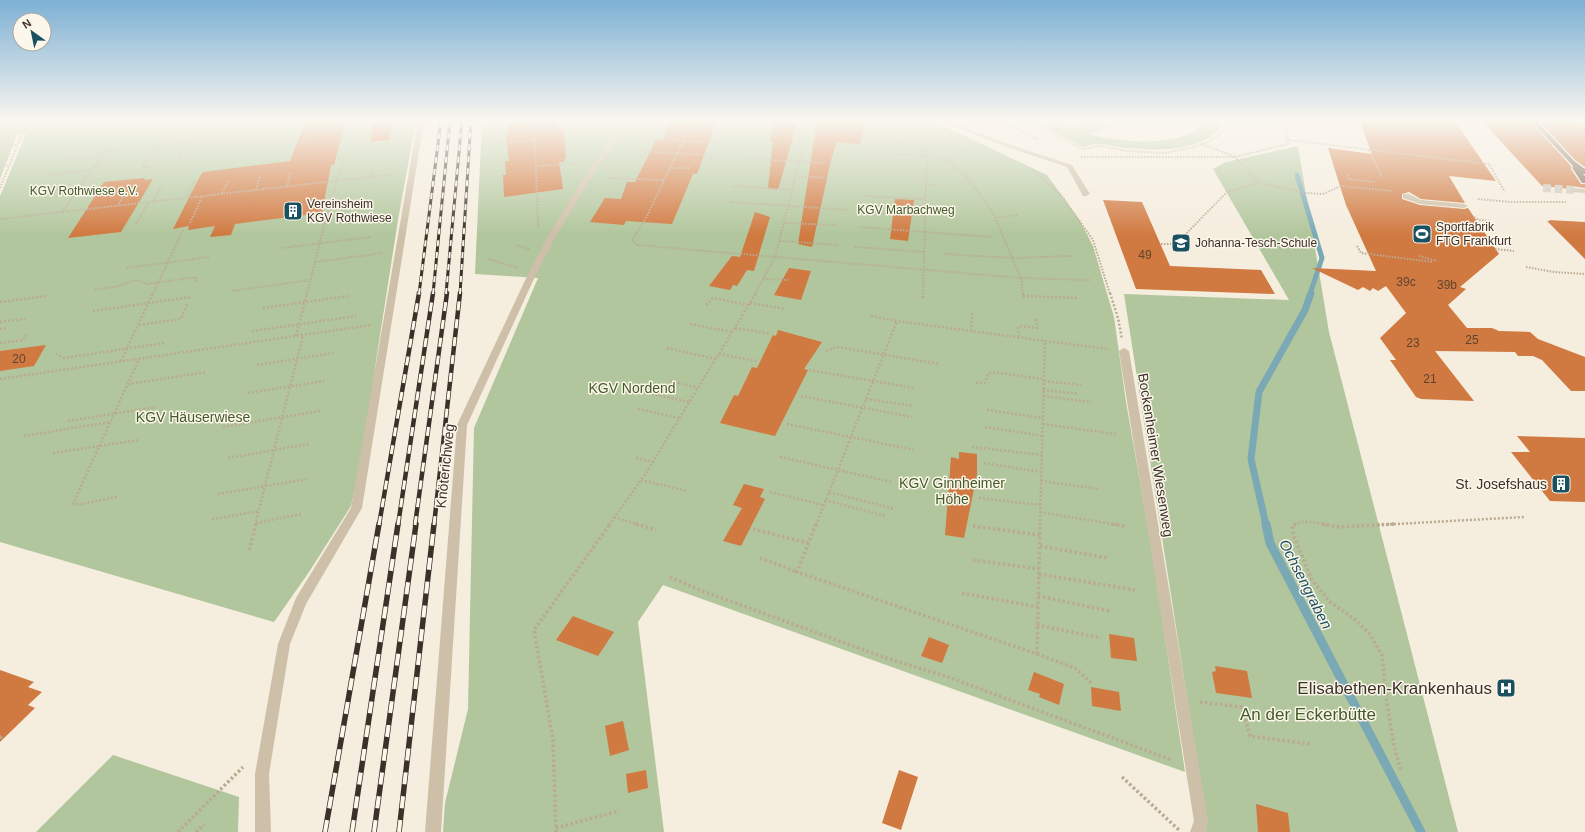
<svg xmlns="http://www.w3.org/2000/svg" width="1585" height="832" viewBox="0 0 1585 832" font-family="Arial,sans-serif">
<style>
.green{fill:#b1c69c}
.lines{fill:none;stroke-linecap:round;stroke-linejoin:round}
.stream-far2{stroke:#7aa9b5;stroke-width:5}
.stream-far1{stroke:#7aa9b5;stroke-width:7}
.stream{stroke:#7aa9b5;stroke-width:9}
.building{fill:#d07940}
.minor-tunnel{stroke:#d0c7ba;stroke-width:8;stroke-dasharray:8 3.5;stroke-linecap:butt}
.path-far2{stroke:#baaa92;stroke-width:2;stroke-dasharray:1.5 1.5;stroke-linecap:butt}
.path-far1{stroke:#baaa92;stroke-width:2.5;stroke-dasharray:2 2;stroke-linecap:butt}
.path{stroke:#baaa92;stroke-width:3.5;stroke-dasharray:2.5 2.5;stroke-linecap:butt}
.minor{fill:#cebfa8;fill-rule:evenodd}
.major{fill:#7e6b59;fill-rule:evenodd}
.rail-far2-casing{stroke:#3b3129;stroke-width:3}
.rail-far1-casing{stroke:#3b3129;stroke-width:4.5}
.rail-casing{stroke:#3b3129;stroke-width:5.5}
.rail-far2{stroke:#fcf6eb;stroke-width:2;stroke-dasharray:6;stroke-linecap:butt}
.rail-far1{stroke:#fcf6eb;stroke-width:3;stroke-dasharray:9;stroke-linecap:butt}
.rail{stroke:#fcf6eb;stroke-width:4;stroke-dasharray:12;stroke-linecap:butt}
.labels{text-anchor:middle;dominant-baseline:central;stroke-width:3;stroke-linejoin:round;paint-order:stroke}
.far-park-label{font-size:12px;fill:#425b2a;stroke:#fcf6eb}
.far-poi-label{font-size:12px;fill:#3b3129;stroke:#fcf6eb;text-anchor:start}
.number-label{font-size:12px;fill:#60432f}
.park-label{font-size:14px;fill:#425b2a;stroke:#fcf6eb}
.street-label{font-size:14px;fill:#3b3129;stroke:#fcf6eb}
.poi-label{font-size:14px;fill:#3b3129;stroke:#fcf6eb;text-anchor:end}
.water-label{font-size:15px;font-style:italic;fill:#1a5160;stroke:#fcf6eb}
.near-poi-label{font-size:17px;fill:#3b3129;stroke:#fcf6eb;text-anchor:end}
.near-park-label{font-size:17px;fill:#425b2a;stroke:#fcf6eb}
</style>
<rect width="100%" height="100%" fill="#f5edde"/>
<path class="green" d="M0 120H416L398 220 376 361 365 444 351 506 309 572 274 622 0 542V196L26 134H17L0 179Z
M482 120H926L957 132 1047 175 1080 221 1093 246 1114 317 1126 402 1152 551 1185 772 663 585 638 622 664 832H443L445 803 468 709 474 428 538 278 475 274Z
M1031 120H1056L1089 133 1063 120H1129L1089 134C1118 142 1187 150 1204 120H1223V121C1222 125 1220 129 1217 132 1194 151 1156 151 1128 148 1111 147 1100 140 1083 147Z
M1298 146 1329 332 1458 832H1205L1196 755 1124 294 1289 300 1213 169 1226 162Z
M113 755 239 797 238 832H36Z"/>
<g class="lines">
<path class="stream-far2" d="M1297 175 1322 258 1310 294"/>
<path class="stream-far1" d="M1266 525 1251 459 1259 392 1305 310 1311 293"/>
<path class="stream" d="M1266 524 1270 543 1421 832"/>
</g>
<path class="building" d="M306 120H346L334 165H331L322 213 235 224 231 235 210 237 215 226 188 230 189 226 173 229 200 176 203 172 290 161Z
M547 120H556L559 129 564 130 566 159H564V162H559L563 189 504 197 503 175H506L505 161H509L506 135H508V124Z
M670 120H717L697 174H693L672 224 626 221 624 225 590 222 605 198 621 199 627 182H635L656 140H662Z
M775 120H798L778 190 768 188 773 141H769Z
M817 120H866L860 144 837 142 831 160 812 247 798 244Z
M1359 120H1454L1496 181 1449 176 1465 203 1421 199 1409 192 1402 194V199L1420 205 1464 209 1468 208 1499 254 1460 287 1466 289 1448 305 1467 328H1492L1499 331 1530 332 1538 339 1585 357V391H1571L1542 360 1533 356H1518L1515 352 1435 351 1474 401 1421 399 1416 397 1390 360H1396L1380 338 1406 313 1386 286 1378 291 1373 288 1370 291 1363 287 1358 290 1312 268 1376 271 1346 205 1328 148 1372 154Z
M1481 120H1529L1571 166V169L1581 184H1585V188L1572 186 1570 189 1542 186Z
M1538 120H1575L1579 124 1585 125V167L1575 160Z
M392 122 389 140 371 142 372 124Z
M145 178 144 180 153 179 121 232 68 238 104 182Z
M895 199 914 200 908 241 890 239Z
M1103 200 1142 202 1170 266 1261 270 1275 294 1136 289Z
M755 212 770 217 754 271 747 270 737 286 733 285 730 290 709 286 732 256 740 257Z
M1549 220 1585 222V259L1547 221H1550Z
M789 268 811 271 801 300 774 295Z
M778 330 822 342 804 369 808 370 775 436 720 423 734 395 738 396 752 367 757 368 773 335 776 336Z
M46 345 34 366 0 371V351Z
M1517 436 1585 438V502L1550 501 1511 452H1530Z
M959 452 977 454V474L964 538 945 535 951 457 959 459Z
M744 484 764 489 760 497 765 499 741 546 723 541 742 508 733 505Z
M573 616 614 632 598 656 556 640Z
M1109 634 1134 638 1137 661 1111 658Z
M929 637 949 645 942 663 921 656Z
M1215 666 1247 671 1252 698 1216 693 1212 672 1216 671Z
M0 670 34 682 28 687 42 692 28 705 35 708 0 742Z
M1034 672 1064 684 1059 705 1039 697 1040 694 1028 690Z
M1091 687 1119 692 1121 711 1092 706Z
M623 721 629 750 610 756 605 726Z
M646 770 648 788 628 793 626 774Z
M899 770 918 777 901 830 882 823Z
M1256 804 1288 813 1290 832H1258Z"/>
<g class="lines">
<path class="minor-tunnel" d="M1543 188 1575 190"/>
<path class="path-far2" d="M534 120 538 225 540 226
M693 120 647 216 632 240 637 245 1021 278 1090 280
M791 120 867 133 927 151 947 160 968 179 992 211 1021 278 1023 294
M1002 120 1038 140
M1026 120 1083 149 1098 146 1127 151 1164 153 1194 147 1210 141 1224 131 1228 120
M820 124 825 120
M336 127 339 120
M689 128 733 131
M844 128 853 120
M867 132 885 120
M280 133 284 121
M494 133 550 127
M750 133 805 136
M642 138 724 143
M1288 140 1489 164 1505 192
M302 144 312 120
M493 144 535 140
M1202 144 1235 157 1288 144 1284 120
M0 148 16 145
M243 148 255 122
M923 149 939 141
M1369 150 1382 178
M0 151 4 150
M105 151 353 125
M642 151 723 156
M866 152 927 156
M211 153 225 126
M179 157 196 128
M1081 157H1235L1259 183
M751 159 825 163
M947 160 971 146
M60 161 101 156
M0 166 9 165
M95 166 110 164
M536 166 580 163
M151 167H142L168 125
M670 168H691
M1033 170 1061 195 1093 240 1110 294
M49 175 91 170
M1347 175 1349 179 1375 182
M796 176 826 178
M370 177 374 170
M608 178 664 180
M925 185H938
M287 186 291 172
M732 186 793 190
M0 188 28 120
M42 190 80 186
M256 190 260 176
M222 193 228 181
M864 196 925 199
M186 198 195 180
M1478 199 1511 202H1566
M153 202 162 185
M730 202 850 210
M330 205 357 203
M117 206 126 193
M62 212 119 131 78 135 91 120
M862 212 925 216
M1474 217 1479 220 1491 221
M995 218 1018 215
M0 219 396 174
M190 223 202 197
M784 223 837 225
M136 224 148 203
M861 227 991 237
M780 241 839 245
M1161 244H1176L1227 192 1259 183 1306 193 1323 194 1341 186 1392 191
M516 245 529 249
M1357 246 1361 253 1433 262
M855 247 925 252
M282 248 370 237
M1495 249 1514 251
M944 254 1012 258 1073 256
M1419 256 1437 261
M488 259 518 268
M315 262 383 253
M1526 267 1554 272 1585 274
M127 268 209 257
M763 279 788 280
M95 290 119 286 135 280 148 284 197 277 195 283
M233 291 310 280
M153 294 183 230
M307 294 327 214 355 120
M755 294 775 257 809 123
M923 294 927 151"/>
<path class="path-far1" d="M1023 293 1024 298
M1110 293 1118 318 1122 339
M1023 296 1079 298
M923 298V293
M0 302 47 296
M750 303 785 309
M706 305 713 298 749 305
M263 308 348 296
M93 311 191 297
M871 316 897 321 1045 341
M0 322 25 319
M690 324 733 332
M139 325 181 319 187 304
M735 328 771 334
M0 329 8 328
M252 331 356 316
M971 331 972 312
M296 336 307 293
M1019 337 1018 328 1020 326 1037 328 1036 319
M0 343 23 340 27 333
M667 348 716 359
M826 351 837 347 940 364
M56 354 64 358 165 343
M719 354 757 361
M121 361 153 293
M257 365 333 353
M809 370 914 388
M0 379 371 325
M670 381 698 388
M1044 381 1081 385
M976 383H985L988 374 991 372 1044 379
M128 384 207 372
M1043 390 1079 394
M644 392 689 402
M248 393 324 381
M801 396 912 417
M1043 396 1091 402
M866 399 914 406
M638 409 679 418
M987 410 1043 418
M68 421 156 407
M787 424 914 450
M1043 424 1116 434
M223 427 320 411
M985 427 1043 436
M24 436 110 422
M972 447 1042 455
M53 453 139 440
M780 457 891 482
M228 458 309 444
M636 458 653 462
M984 463 1041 472
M641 480 687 491
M1041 481 1099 489
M770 492 823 505
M829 492 895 509
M218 494 308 479
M117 497 81 504H73L139 359
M979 498 1041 505
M825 500 885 516
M1040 512 1118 525
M614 517 639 525
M212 519 259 511
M256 523 301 514
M255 525 303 335
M609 525 646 473 756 293
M816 525 897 321
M1040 525 1045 341 1109 349
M1294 525C1305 519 1315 523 1327 525
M1378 525 1524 517"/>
<path class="path" d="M636 524 656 530
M816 524 797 572 1037 654 1040 524
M1112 524 1125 526
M1296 524 1292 526 1294 537 1312 580 1330 602 1353 618 1369 633 1382 655 1387 703 1394 746 1401 771
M1322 524 1338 527 1396 524
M973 526 1040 535
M753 529 808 543
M1040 546 1108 558
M249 550 256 524
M760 558 797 572
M973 560 1039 569
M1039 574 1135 590
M670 577 705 592 886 658 948 677 1172 760
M962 593 1038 607
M1038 596 1110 611
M1037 625 1101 638
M1037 654 1075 668 1092 684
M1200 702 1242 707 1250 736 1310 744
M0 738 2 736
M1122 777 1179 830
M556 828 619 811
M178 832 243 767
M196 832 204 824
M556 832 553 740 534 630 610 524"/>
<path class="minor" d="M418 120H424L362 508 306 604 290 644 269 774 271 832H255V774L278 644 296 598 351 508Z
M624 120H630L593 175 556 236 537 272 467 425 441 832H425L457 425 529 272 548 236 586 175Z
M937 120H945L1011 145 1072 165 1090 194 1086 196H1083L1067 167 1007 147Z
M1572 188 1585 189V193L1572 192Z
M1403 194H1409L1421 200 1464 204 1468 206 1464 208 1420 204 1403 198Z
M1124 348 1129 351 1208 821 1206 832H1190L1194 821 1119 351Z"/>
<path class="major" d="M1530 120H1536L1574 161 1585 169V174H1583L1585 176V183H1582L1573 169 1572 168 1573 166Z"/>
<g class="rail-far2-casing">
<path id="rail-far2" d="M419 294 441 120
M433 294 450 120
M446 294 462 120
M460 294 471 120"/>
</g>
<g class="rail-far1-casing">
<path id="rail-far1" d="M379 525 419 293
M398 525 433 293
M415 525 447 293
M434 525 460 293"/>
</g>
<g class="rail-casing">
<path id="rail" d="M325 832 379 524
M352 832 398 524
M374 832 416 524
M399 832 434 524"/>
</g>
<use href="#rail-far2" class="rail-far2"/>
<use href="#rail-far1" class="rail-far1"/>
<use href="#rail" class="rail"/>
</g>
<linearGradient id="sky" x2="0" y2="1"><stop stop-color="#7cb0d4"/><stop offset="0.51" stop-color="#faf7f0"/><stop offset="1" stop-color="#faf7f0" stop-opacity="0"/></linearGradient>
<rect width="1585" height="236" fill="url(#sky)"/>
<defs>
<g id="building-square" transform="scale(1)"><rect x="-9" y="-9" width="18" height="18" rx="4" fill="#1a5160" stroke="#fcf6eb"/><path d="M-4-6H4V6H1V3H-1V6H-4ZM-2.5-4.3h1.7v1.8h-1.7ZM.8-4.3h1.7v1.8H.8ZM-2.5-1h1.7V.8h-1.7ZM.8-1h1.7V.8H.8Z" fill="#fff"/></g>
<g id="stadium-square" transform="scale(1)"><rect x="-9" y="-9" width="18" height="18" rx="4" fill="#1a5160" stroke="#fcf6eb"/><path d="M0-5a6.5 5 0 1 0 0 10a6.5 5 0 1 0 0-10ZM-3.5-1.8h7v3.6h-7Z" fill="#fff"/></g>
<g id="school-square" transform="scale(1)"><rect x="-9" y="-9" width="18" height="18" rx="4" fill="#1a5160" stroke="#fcf6eb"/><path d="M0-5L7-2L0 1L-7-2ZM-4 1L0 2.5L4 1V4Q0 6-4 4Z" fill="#fff"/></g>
<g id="hospital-square" transform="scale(1)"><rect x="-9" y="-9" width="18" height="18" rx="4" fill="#1a5160" stroke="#fcf6eb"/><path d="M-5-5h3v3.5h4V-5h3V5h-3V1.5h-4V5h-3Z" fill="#fff"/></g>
</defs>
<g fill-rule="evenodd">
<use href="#building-square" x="293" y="211"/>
<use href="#stadium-square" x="1422" y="234"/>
<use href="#school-square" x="1181" y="243"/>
<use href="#building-square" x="1561" y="484"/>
<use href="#hospital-square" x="1506" y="688"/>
</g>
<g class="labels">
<g class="far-park-label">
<text x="84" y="191">KGV Rothwiese e.V.</text>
<text x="906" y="210">KGV Marbachweg</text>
</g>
<g class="far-poi-label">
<text x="307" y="204">Vereinsheim<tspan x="307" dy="14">KGV Rothwiese</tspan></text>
<text x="1436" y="227">Sportfabrik<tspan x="1436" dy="14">FTG Frankfurt</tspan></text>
<text x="1195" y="243">Johanna-Tesch-Schule</text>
</g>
<g class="number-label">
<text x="1145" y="255">49</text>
<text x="1406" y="282">39c</text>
<text x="1447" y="285">39b</text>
<text x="1472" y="340">25</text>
<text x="1413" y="343">23</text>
<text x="19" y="359">20</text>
<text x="1430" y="379">21</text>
</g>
<g class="park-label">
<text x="632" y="388">KGV Nordend</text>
<text x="193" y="417">KGV Häuserwiese</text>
<text x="952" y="483">KGV Ginnheimer<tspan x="952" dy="16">Höhe</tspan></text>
</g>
<g class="street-label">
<text transform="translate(1156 455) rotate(81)">Bockenheimer Wiesenweg</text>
<text transform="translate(445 466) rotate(-84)">Knöterichweg</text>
</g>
<g class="poi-label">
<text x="1547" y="484">St. Josefshaus</text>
</g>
<g class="water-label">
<text transform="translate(1306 584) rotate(63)">Ochsengraben</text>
</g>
<g class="near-poi-label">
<text x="1492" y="688">Elisabethen-Krankenhaus</text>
</g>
<g class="near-park-label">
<text x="1308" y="714">An der Eckerbütte</text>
</g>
</g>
<g transform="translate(32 32) rotate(327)"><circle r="19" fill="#fcf6eb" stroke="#afa79d"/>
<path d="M0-3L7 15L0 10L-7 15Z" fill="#1a5160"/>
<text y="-6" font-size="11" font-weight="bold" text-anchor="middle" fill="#3b3129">N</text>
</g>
</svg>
